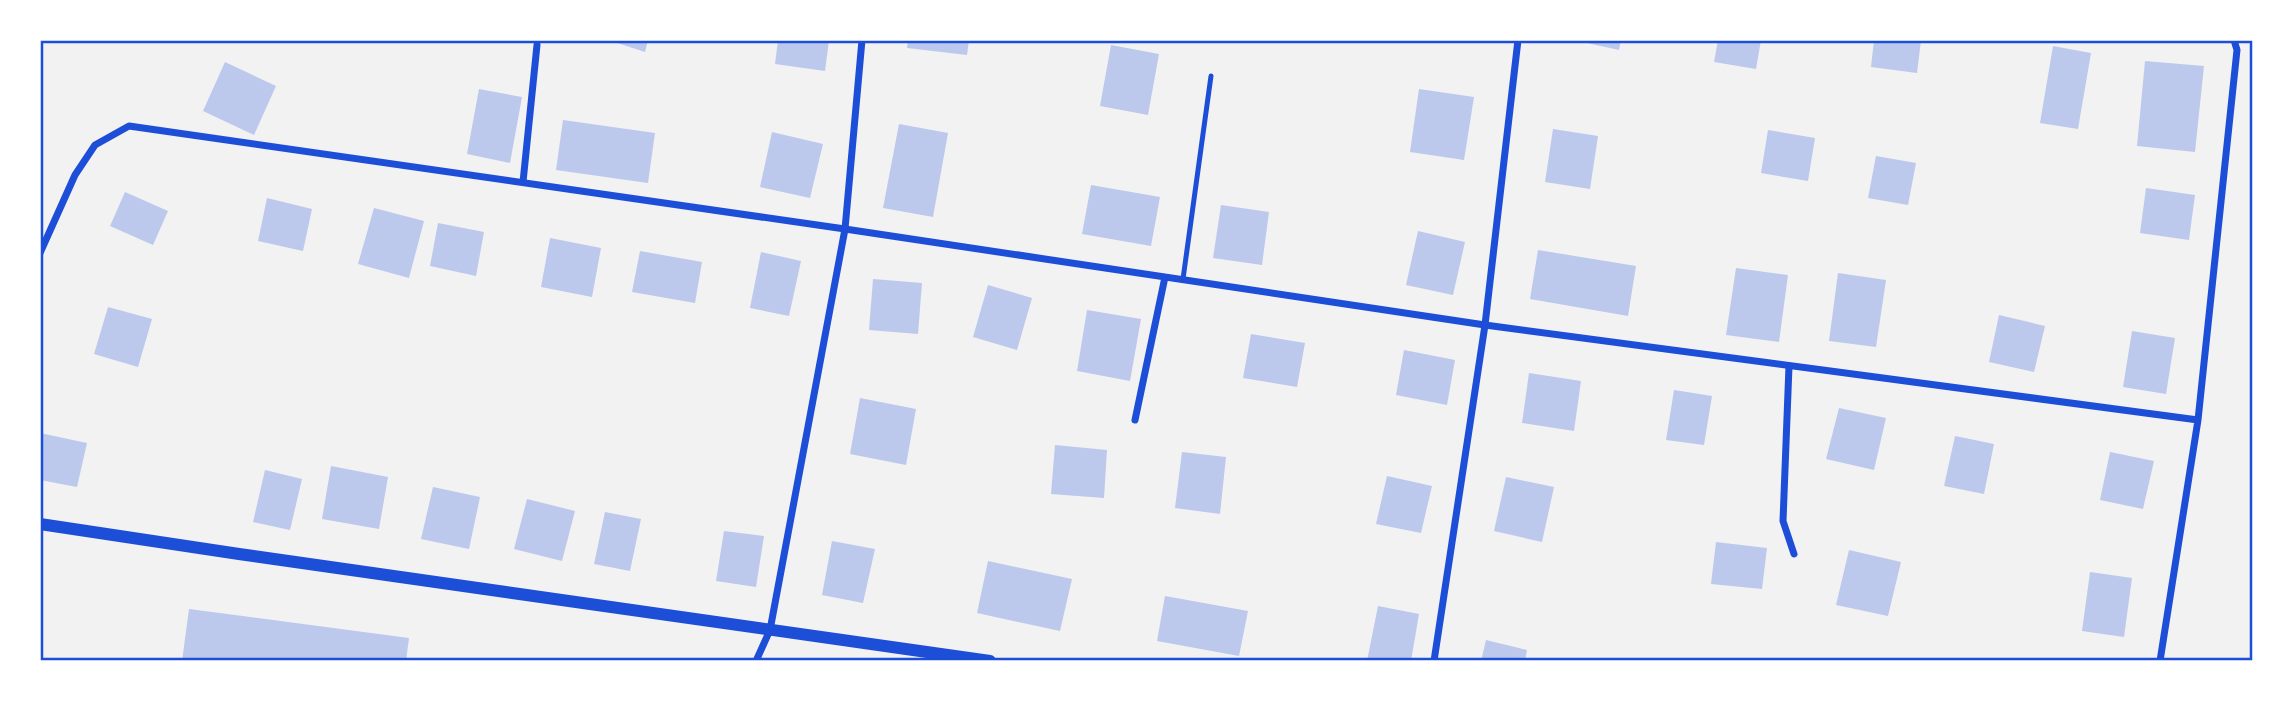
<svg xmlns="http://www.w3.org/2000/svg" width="2293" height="701" viewBox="0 0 2293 701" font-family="Arial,sans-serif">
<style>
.building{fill:#bdc9ec}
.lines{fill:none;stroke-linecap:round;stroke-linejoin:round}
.service{stroke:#1d4ed8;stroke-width:5}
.minor{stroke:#1d4ed8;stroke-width:7}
.tertiary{stroke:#1d4ed8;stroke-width:12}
.neatline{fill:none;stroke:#1d4ed8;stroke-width:2.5}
</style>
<rect width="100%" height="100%" fill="#f2f2f2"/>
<path class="building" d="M608 40H648L645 52Z
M778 40H829L825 71 775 64Z
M908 40H969L967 55 907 48Z
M1573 40H1621L1619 50Z
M1718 40H1761L1756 69 1714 62Z
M1874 40H1921L1917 73 1871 67Z
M1111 45 1159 54 1148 115 1100 106Z
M2053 46 2091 53 2078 129 2040 123Z
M2145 61 2204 66 2195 152 2137 146Z
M225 62 276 86 254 135 203 111Z
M479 89 522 97 510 163 467 154Z
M1419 89 1474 97 1464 160 1410 152Z
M563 120 655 133 648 183 556 170Z
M899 124 948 133 933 217 883 208Z
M1553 129 1598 136 1590 189 1545 182Z
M1768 130 1815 138 1808 181 1761 173Z
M772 132 823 144 810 198 760 187Z
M1876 156 1916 163 1908 205 1868 198Z
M1091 185 1160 197 1151 246 1082 234Z
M2146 188 2195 195 2189 240 2140 233Z
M125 192 168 211 153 245 110 226Z
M267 198 312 209 303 251 258 241Z
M1221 205 1269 212 1262 265 1213 258Z
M374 208 424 221 409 278 358 264Z
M438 223 484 232 476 276 430 266Z
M1418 231 1465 242 1453 295 1406 285Z
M550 238 601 248 592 297 541 287Z
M1538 250 1636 266 1628 316 1530 299Z
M640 251 702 262 695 303 632 292Z
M761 252 801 261 789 316 750 308Z
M1736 268 1788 275 1779 342 1726 335Z
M1838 273 1886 280 1876 347 1829 341Z
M873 279 922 283 918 334 869 330Z
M988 285 1032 298 1017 350 973 337Z
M108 307 152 319 138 367 94 354Z
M1087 310 1141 319 1130 381 1077 371Z
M1999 315 2045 326 2034 372 1989 362Z
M2132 331 2175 338 2166 394 2123 387Z
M1251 334 1305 343 1297 387 1243 378Z
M1404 350 1455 360 1447 405 1396 395Z
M1529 373 1581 381 1574 431 1522 423Z
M1674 390 1712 396 1704 445 1666 440Z
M860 398 916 409 906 465 850 454Z
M1839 408 1886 418 1874 470 1826 459Z
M40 433 87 443 77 487 40 480Z
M1955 436 1994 444 1984 494 1944 486Z
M1055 445 1107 450 1104 498 1051 494Z
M1182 452 1226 457 1220 514 1175 508Z
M2110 452 2154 461 2143 509 2100 500Z
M331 466 388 477 379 529 322 519Z
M265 470 302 479 290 530 253 522Z
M1387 476 1432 486 1421 533 1376 524Z
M1506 477 1554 487 1542 542 1494 531Z
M433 487 480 497 469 549 421 539Z
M527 499 575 511 562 561 514 549Z
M605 512 641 519 630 571 594 564Z
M724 531 764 536 756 587 716 581Z
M832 541 875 549 863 603 822 595Z
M1716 542 1767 548 1762 589 1711 584Z
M1849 550 1901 562 1888 616 1836 605Z
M988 561 1072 579 1060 631 977 613Z
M2090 572 2132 578 2124 637 2082 631Z
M1165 596 1248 611 1239 656 1157 641Z
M1378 606 1419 614 1411 661H1367Z
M189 609 409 638 406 661H182Z
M1486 640 1527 650 1525 661H1481Z"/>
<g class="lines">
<path class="service" d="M1183 279 1211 76"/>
<path class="minor" d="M523 182 537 45
M40 253 75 175 95 145 129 126 845 229 1485 325 2198 420
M1789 366 1783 521 1794 554
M1135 420 1165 277
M756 661 770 630 845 229 862 40
M1434 661 1485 325 1518 40
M2160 661 2198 420 2237 50 2234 40"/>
<path class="tertiary" d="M40 524 239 554 990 661"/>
</g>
<rect width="2293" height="701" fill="none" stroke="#ffffff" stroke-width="84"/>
<rect x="42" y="42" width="2209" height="617" class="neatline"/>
</svg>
